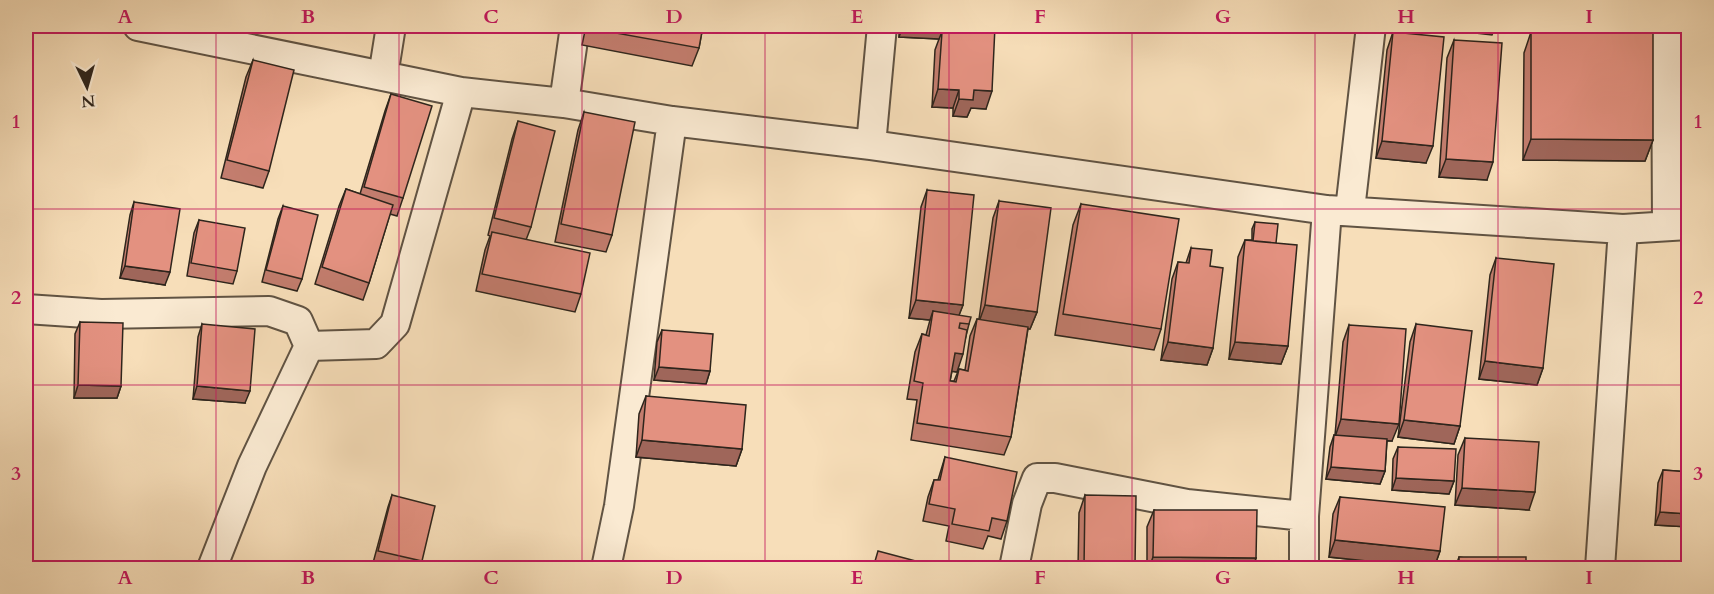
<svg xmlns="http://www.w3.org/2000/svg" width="1714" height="594" viewBox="0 0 1714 594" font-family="Cardo,serif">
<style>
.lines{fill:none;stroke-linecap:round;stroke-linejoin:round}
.street-casing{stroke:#605343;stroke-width:32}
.street{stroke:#faead2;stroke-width:28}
.wall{fill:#c37d6e;stroke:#2e251c;stroke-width:1.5}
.shaded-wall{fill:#9f665a;stroke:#2e251c;stroke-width:1.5}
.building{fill:#e39180;stroke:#2e251c;stroke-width:1.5}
.grid{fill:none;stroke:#c2185b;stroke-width:1.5;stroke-opacity:0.55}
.neatline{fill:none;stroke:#c2185b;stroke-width:2}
.grid-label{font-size:20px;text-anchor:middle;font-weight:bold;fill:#c2185b}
</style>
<rect width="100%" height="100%" fill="#f7deb9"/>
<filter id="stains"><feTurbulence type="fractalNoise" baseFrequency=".00333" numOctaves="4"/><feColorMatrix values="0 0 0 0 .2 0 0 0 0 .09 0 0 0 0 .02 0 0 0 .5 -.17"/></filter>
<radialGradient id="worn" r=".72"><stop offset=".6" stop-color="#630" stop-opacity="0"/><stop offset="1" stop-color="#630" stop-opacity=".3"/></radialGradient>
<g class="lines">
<g class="street-casing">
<path id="street" d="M138 26 461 92 564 103 672 121 871 145 1327 210 1623 229 1688 225
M1666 26 1667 226
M383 76 391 26
M564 103 575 26
M871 145 882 26
M1350 210 1371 26
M26 309 101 314 269 311 298 321 309 346 252 466 212 568
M309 346 376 344 395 324 461 92
M606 568 619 506 672 121
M1014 568 1027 504 1037 478H1055L1187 504 1304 516
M1304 568V516L1327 210
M1600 568 1623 229"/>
</g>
<use href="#street" class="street"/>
</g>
<path class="wall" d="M586 26H703L699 48 692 66 582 45Z
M899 26H995L986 109 971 108 967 117 953 116V108L932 107 935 50 939 39 899 37Z
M1393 32 1426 163 1376 158 1387 50Z
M1531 32 1653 140 1645 161 1523 160 1524 53Z
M1454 40 1487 180 1439 177 1447 58Z
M253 60 269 171 263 188 221 178 246 77Z
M391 94 403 198 397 216 390 214 369 283 363 300 315 284 339 206 346 189 360 194 385 111Z
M584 112 612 235 606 252 555 242 578 130Z
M518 121 531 227 526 240 581 294 575 312 476 291 485 250 490 236 488 235 512 139Z
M927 190 963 305 959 315 969 324 957 372 952 371 950 381H954L959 369 965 370 970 336 977 319H979L993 218 999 201 1037 312 1030 329H1028L1011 437 1004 455 911 440 917 400 907 399 915 352 922 334 926 335 930 320 909 318 921 207Z
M134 202 165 285 120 278 130 215Z
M1081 204 1161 329 1154 350 1055 335 1073 225Z
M283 206 302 279 297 291 262 282 278 219Z
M199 220 237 271 233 284 187 276 194 233Z
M1255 222 1276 243 1288 346 1281 364 1229 359 1238 257 1245 240H1252V229Z
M1191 248 1213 348 1207 365 1161 360 1172 279 1178 262 1186 263Z
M1496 258 1543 368 1537 385 1479 379 1490 275Z
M80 322 121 386 117 398H74L75 334Z
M202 324 245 403 193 399 198 337Z
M1416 324 1460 426 1454 444 1398 437 1410 342Z
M1349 325 1392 441H1387L1385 471 1380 484 1326 479 1330 447 1334 435H1335L1343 342Z
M662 330 710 371 706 384 654 380 657 342Z
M646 396 742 449 736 466 636 457 639 414Z
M1465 438 1529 510 1455 505 1458 455Z
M1398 447 1454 481 1449 494 1392 490 1393 459Z
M945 457 1007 521 1001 539 988 536 983 549 946 541 949 526 923 521 928 497 934 480H938Z
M1663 470 1689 472V527L1655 525 1658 483Z
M392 495 422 561 419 568H395L373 563 388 507Z
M1085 495 1135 568H1078L1079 513Z
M1340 497 1440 551 1434 568 1329 557 1333 514Z
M1154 510 1256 558 1253 568H1147V527Z
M1459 557 1526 568H1455Z"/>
<path class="shaded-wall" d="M903 26H962L957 40 942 32 939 39 899 37Z
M1289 26H1339L1337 31Z
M1414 26H1496L1492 35Z
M938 89 959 90 953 108 932 107Z
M974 90 992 91 986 109 971 108 967 117 953 116 959 99Z
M1531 139 1653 140 1645 161 1523 160Z
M1382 141 1433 146 1426 163 1376 158Z
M1446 159 1493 162 1487 180 1439 177Z
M125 266 170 272 165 285 120 278Z
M916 300 963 305 956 323 933 311 930 320 909 318Z
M985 305 1037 312 1030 329 979 322Z
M1168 342 1213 348 1207 365 1161 360Z
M1235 342 1288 346 1281 364 1229 359Z
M955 353 963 354 957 372 949 371Z
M1485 361 1543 368 1537 385 1479 379Z
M659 367 710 371 706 384 654 380Z
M78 385 121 386 117 398H74Z
M197 386 250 391 245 403 193 399Z
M1341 419 1399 424 1392 441 1335 437Z
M1404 420 1460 426 1454 444 1398 437Z
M642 440 742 449 736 466 636 457Z
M1331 467 1385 471 1380 484 1326 479Z
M1396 478 1454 481 1449 494 1392 490Z
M1462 488 1535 492 1529 510 1455 505Z
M1660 512 1689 514V527L1655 525Z
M1335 540 1440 551 1434 568 1329 557Z
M1153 557 1256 558 1253 568H1149Z"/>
<path class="building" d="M589 26H703L699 48 588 28Z
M963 26H995L992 91 974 90 973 100 959 99V90L938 89 942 32 962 33Z
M1393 32 1444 37 1433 146 1382 141Z
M1531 32 1653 33V140L1531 139Z
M1454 40 1502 43 1493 162 1446 159Z
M253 60 294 70 269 171 227 160Z
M391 94 432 106 403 198 364 187Z
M584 112 635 122 612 235 561 224Z
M518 121 555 131 531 227 494 218Z
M346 189 393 205 369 283 322 267Z
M927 190 974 195 963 305 916 300Z
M999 201 1051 208 1037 312 985 305Z
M134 202 180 209 170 272 125 266Z
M1081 204 1179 219 1161 329 1063 314Z
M283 206 318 215 302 279 266 270Z
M199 220 245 228 237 271 191 263Z
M1255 222 1278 224 1276 243 1253 241Z
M492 232 590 253 581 294 482 274Z
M1245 240 1297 245 1288 346 1235 342Z
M1191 248 1212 250 1210 266 1223 268 1213 348 1168 342 1178 262 1189 263Z
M1496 258 1554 264 1543 368 1485 361Z
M933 311 971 317 969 324 960 323 959 328 967 330 963 354 955 353 950 381 956 382 959 369 968 371 977 319 1028 327 1011 437 917 423 923 383 914 381 922 334 929 336Z
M80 322 123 323 121 386 78 385Z
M202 324 255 329 250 391 197 386Z
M1416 324 1472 331 1460 426 1404 420Z
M1349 325 1406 329 1399 424 1341 419Z
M662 330 713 334 710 371 659 367Z
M646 396 746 405 742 449 642 440Z
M1334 435 1387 439 1385 471 1331 467Z
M1465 438 1539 442 1535 492 1462 488Z
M1398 447 1456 449 1454 481 1396 478Z
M945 457 1017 472 1007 521 992 518 989 531 952 524 955 509 929 504 934 480H940Z
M1663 470 1689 472V514L1660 512Z
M392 495 435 506 422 561 378 551Z
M1085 495 1136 496 1135 568H1084Z
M1340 497 1445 507 1440 551 1335 540Z
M1154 510H1257L1256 558 1153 557Z
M878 551 942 568H873Z
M1459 557H1526V568H1459Z
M1327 563 1368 568H1326Z"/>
<path class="grid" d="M216 26V568M399 26V568M582 26V568M765 26V568M949 26V568M1132 26V568M1315 26V568M1498 26V568M26 209H1688M26 385H1688"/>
<rect width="1714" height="594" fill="none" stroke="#f7deb9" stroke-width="66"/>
<g transform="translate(87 87) rotate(175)" stroke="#faead2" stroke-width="4.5" paint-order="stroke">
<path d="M0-4.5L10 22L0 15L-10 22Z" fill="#2e251c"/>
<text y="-9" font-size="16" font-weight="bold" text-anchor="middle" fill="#2e251c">N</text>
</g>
<rect x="33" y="33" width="1648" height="528" class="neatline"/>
<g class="grid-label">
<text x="125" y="23">A</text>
<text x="308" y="23">B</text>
<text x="491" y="23">C</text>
<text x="674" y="23">D</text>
<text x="857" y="23">E</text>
<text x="1040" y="23">F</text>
<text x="1223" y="23">G</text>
<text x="1406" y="23">H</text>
<text x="1589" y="23">I</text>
<text x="16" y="128">1</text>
<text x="1698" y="128">1</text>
<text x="16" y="304">2</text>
<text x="1698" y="304">2</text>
<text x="16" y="480">3</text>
<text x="1698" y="480">3</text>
<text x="125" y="584">A</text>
<text x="308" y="584">B</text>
<text x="491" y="584">C</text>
<text x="674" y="584">D</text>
<text x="857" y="584">E</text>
<text x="1040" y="584">F</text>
<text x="1223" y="584">G</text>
<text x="1406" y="584">H</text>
<text x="1589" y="584">I</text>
</g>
<rect width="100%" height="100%" filter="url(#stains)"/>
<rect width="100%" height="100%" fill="url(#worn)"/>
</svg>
